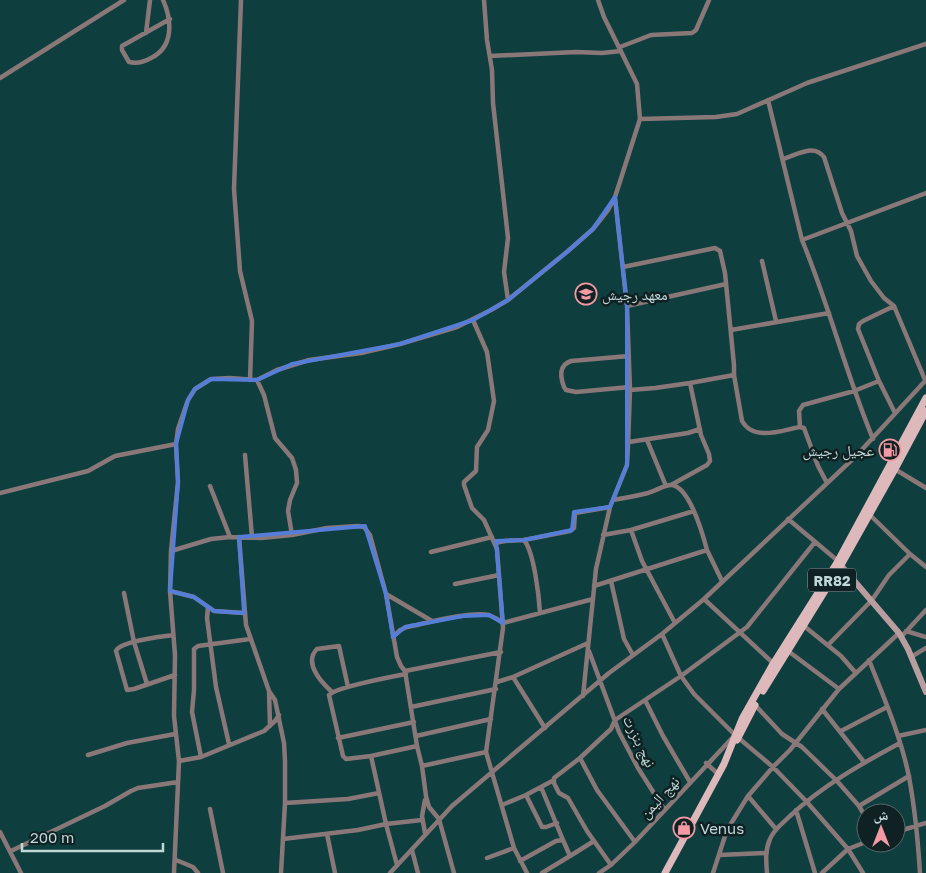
<svg xmlns="http://www.w3.org/2000/svg" width="926" height="873" viewBox="0 0 926 873" font-family="'Golos Text','Noto Naskh Arabic',sans-serif">
<style>
.lines{fill:none;stroke-linecap:round;stroke-linejoin:round}
.street{stroke:#8a7879;stroke-width:4.5}
.secondary{stroke:#b99d9f;stroke-width:6}
.primary{stroke:#ddb9bc;stroke-width:7}
.marked{fill:none;stroke:#567ed8;stroke-width:4;stroke-linejoin:round}
.labels{text-anchor:middle;dominant-baseline:central;stroke-width:5;stroke-linejoin:round;paint-order:stroke}
.shield{fill:#0f2122;stroke:#8ba0a1;stroke-width:1}
.shield-label{font-size:14px;font-weight:bold;fill:#c0d7d7}
.poi-label{font-size:15px;fill:#c0d7d7;stroke:#0f2122;text-anchor:start}
.street-label{font-size:15px;fill:#c0d7d7;stroke:#0f2122}
</style>
<rect width="100%" height="100%" fill="#0f3e3f"/>
<g class="lines">
<path class="street" d="M163 0C172 20 174 47 151 58 144 62 137 64 129 62L122 50V46L170 19
M241 0 234 189 240 271 252 321 250 380
M484 0 487 40 492 70 493 103 508 238 504 272 508 300
M146 33 150 0
M620 47 651 35 692 33 696 30 709 0
M490 56 576 52 602 53 621 51
M0 78 124 0
M768 100 802 240 926 193
M640 119 716 117 737 114 807 83 926 44
M783 159C797 155 814 143 824 157L842 213 851 231 857 256 871 281 884 298 894 306
M802 240C829 305 846 374 873 439
M762 261 776 321
M623 267 715 248 720 251 725 273 734 365V375L690 383
M627 306 726 284
M473 320 487 352 494 401 488 430 477 447 476 471 464 482V485L472 508 484 520 497 549 503 628 486 752 514 848 527 873
M731 330 829 313
M629 356 571 361C559 365 560 376 564 387L566 390 576 392 630 387
M734 375 742 421C754 442 782 430 800 427L804 428 818 466 827 483
M257 380 264 395 275 438 292 458 296 470 297 483 290 500 288 511 292 535
M879 381 858 329 859 324 863 321 894 306 925 380
M630 390 655 388 690 383 701 435 709 454 710 461 707 465 671 485
M800 427 799 411 803 405 854 391 879 381 895 413
M647 440 666 486
M629 442 688 433 700 429
M245 455 252 537
M893 468 926 488
M210 486 230 537
M0 493 88 471 115 456 176 444
M613 500C625 498 636 496 648 493 655 491 663 486 670 485 689 484 703 535 707 550
M788 519 838 561
M631 530 642 561 675 623
M603 535 631 530 694 511
M239 537 246 625 269 691 275 700 284 743 285 761V803L281 873
M524 540C534 552 539 596 540 613
M495 543 505 541 524 540 570 531 574 528 575 513 610 507
M171 551 211 539 230 537 261 538 292 535 327 528 358 526 364 527 370 535 386 594 397 657 401 666 405 671
M431 552 492 537
M910 554 926 567
M611 581 624 639 633 655
M455 584 499 575
M594 586 707 550 722 581
M170 591 194 597 214 611 244 613
M124 593 134 642 147 684
M386 594 432 621
M704 599 774 664
M208 607 207 618 216 687 229 744
M804 626 841 656 855 672
M906 631 926 637
M662 634 681 676 694 694 735 735 773 767 806 801 848 849 863 873
M173 635C161 637 120 641 116 651L127 690 134 689 175 675
M393 637 400 630 407 627C427 623 470 611 489 615 494 617 499 620 503 623L593 599
M901 637 926 610
M828 645 872 600 889 575 910 554 870 515
M589 651 619 732 638 768 664 809
M788 651 839 689
M911 657 926 648
M869 660C884 698 901 737 909 777 915 809 918 841 920 873
M513 677 588 643
M497 682 513 677 545 728
M269 691 270 726
M332 692C322 683 303 663 317 649L339 646 348 687
M583 696 596 569 610 507 627 465 628 446 630 390 627 306 615 198
M645 700 681 676 747 627 815 542
M755 705 782 734 802 747 837 781 859 806 866 818
M411 707 496 689
M822 709 864 762
M841 731 887 707
M416 736 491 719
M898 736 926 730
M338 738 414 722
M417 746 405 671 501 652
M88 755 127 743 175 734
M371 756 346 759 343 756 329 695C336 687 391 677 406 674
M201 757 192 712 194 690V649L198 646 250 639
M580 758 597 790 635 842
M179 761 201 757 264 731 275 721 279 715
M706 763 718 774
M541 787 563 840
M526 795 554 780
M748 796 776 829
M285 803 348 799 379 793
M502 805 526 795 542 827H546L557 823
M859 806 909 776
M210 809 223 873
M796 810 815 873
M0 832 21 873
M896 832 926 823
M425 833 422 816 425 800
M327 834 335 873
M283 839 358 830 386 824 422 820
M412 850 418 873
M11 851 105 806 131 791 138 788 178 782
M719 855 766 853
M570 856 594 841
M487 858 514 848
M176 860 193 867 198 873
M520 861 556 841 563 840 570 856 542 873
M397 865 386 824 371 756 417 746 422 766
M611 865 587 831 568 798 559 793 554 783V778L580 758 611 729 615 720 645 700 663 736 690 782
M174 873 179 761 174 716 175 655 170 591 171 551 178 482 176 444 178 429 188 400 195 389 211 379 230 378 257 380 277 370 309 360 361 353 400 344 457 327 491 310 508 300 568 251 593 229 608 210 615 197 640 119 637 84 604 17 598 0
M390 873 452 806 609 673 662 634 704 599 856 456 926 380
M454 873 439 819 429 807 426 796 422 766 486 752
M599 873 611 865 635 842 734 736
M713 873 727 830 748 796 773 767 790 750 839 689 899 633
M767 873C766 861 765 850 770 839 774 829 783 823 790 816 822 786 861 764 900 743
M822 873 848 849 866 842"/>
<path class="secondary" d="M838 562 899 633 908 649 926 692"/>
<path class="primary" d="M763 691 841 565 895 469 926 411
M737 740 755 705
M665 873 724 764 742 719 773 664 838 561 926 398"/>
</g>
<path class="marked" d="M615 197 627 306V465L610 507 574 512 572 530 524 540 496 541 503 623 489 615 463 616 405 627 393 637 386 594 365 526 239 537 244 613 214 611 194 597 170 591 178 482 176 444 188 400 195 389 211 379 257 380 292 364 400 344 473 320 508 300 568 251 593 229Z"/>
<defs>
<g id="school-ring" transform="scale(1.125)"><circle r="9.5" fill="#0f2122" stroke="#f49aa4" stroke-width="1.5"/><path d="M0-5L7-2L0 1L-7-2ZM-4 1L0 2.5L4 1V4Q0 6-4 4Z" fill="#f49aa4"/></g>
<g id="fuel-ring" transform="scale(1.125)"><circle r="9.5" fill="#0f2122" stroke="#f49aa4" stroke-width="1.5"/><path d="M-5.5-6h7V0h2V4h1.3V-2.5L3-4.5l.8-.8L6-3V5H2.5V1h-1V6h-7ZM-4.2-4.7v3.2H.2V-4.7Z" fill="#f49aa4"/></g>
<g id="shop-ring" transform="scale(1.125)"><circle r="9.5" fill="#0f2122" stroke="#f49aa4" stroke-width="1.5"/><path d="M-5-2.5h2.3a2.7 3.5 0 0 1 5.4 0H5L5.5 6h-11ZM-1.5-2.5h3a1.5 2.3 0 0 0-3 0Z" fill="#f49aa4"/></g>
</defs>
<g fill-rule="evenodd">
<use href="#school-ring" x="586" y="294"/>
<use href="#fuel-ring" x="890" y="450"/>
<use href="#shop-ring" x="684" y="828"/>
</g>
<g class="labels">
<rect class="shield" x="808" y="568.5" width="48" height="23" rx="4"/>
<g class="shield-label">
<text x="832" y="580">RR82</text>
</g>
<g class="poi-label">
<text x="602" y="294">معهد رجيش</text>
<text x="874" y="450" text-anchor="end">عجيل رجيش</text>
<text x="700" y="828">Venus</text>
</g>
<g class="street-label">
<text transform="translate(640 741) rotate(64)">نهج بنزرت</text>
<text transform="translate(659 797) rotate(-48)">نهج اليمن</text>
</g>
</g>
<g transform="translate(881 828)"><circle r="24" fill="#0f2122" stroke="#566a6a"/>
<path d="M0-4L9 19L0 12L-9 19Z" fill="#f49aa4"/>
<text y="-8" font-size="14" font-weight="bold" text-anchor="middle" fill="#c0d7d7">ش</text>
</g>
<path d="M22 843v8h141v-8" fill="none" stroke="#c0d7d7" stroke-width="2.5"/>
<text x="30" y="843" font-size="15" fill="#c0d7d7" stroke="#0f2122" stroke-width="4" paint-order="stroke">200 m</text>
</svg>
